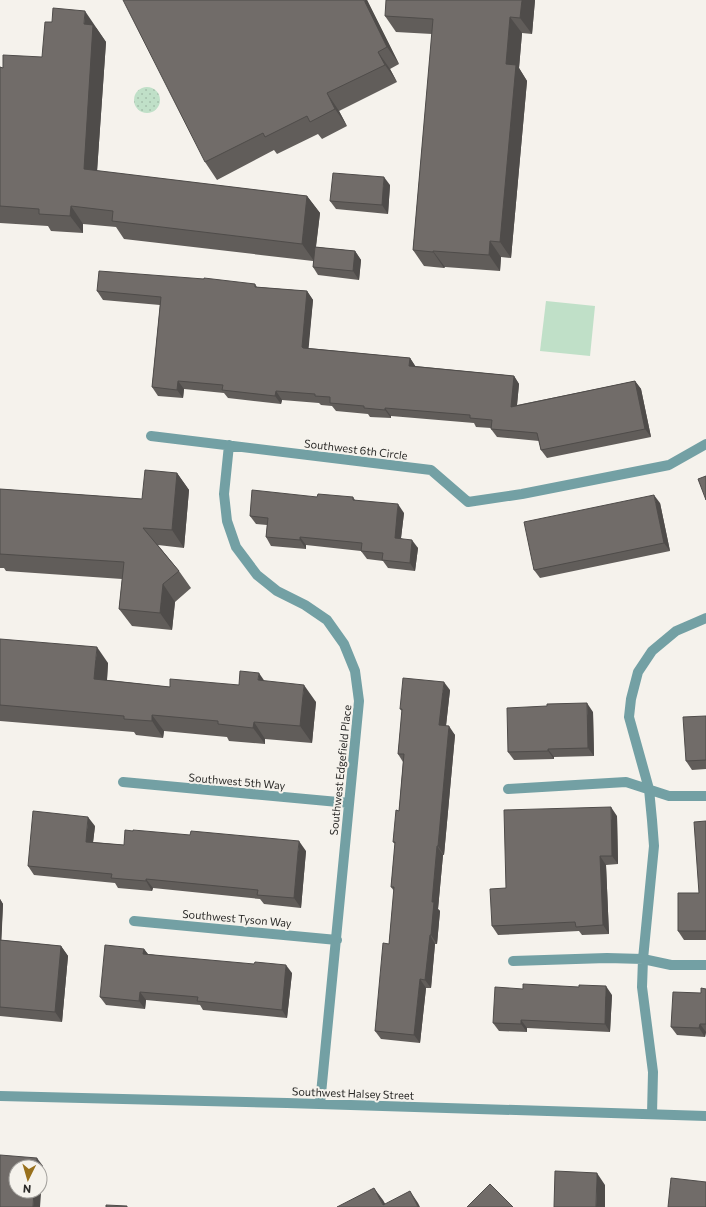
<svg xmlns="http://www.w3.org/2000/svg" width="706" height="1207" viewBox="0 0 706 1207" font-family="Commissioner,sans-serif">
<style>
.green{fill:#c0e0c8}
.park{fill:url(#park-dots)}
.lines{fill:none;stroke-linecap:round;stroke-linejoin:round}
.minor{stroke:#73a0a4;stroke-width:10}
.wall{fill:#615d5a}
.shaded-wall{fill:#4f4c4a}
.building{fill:#716c69;stroke:#4f4c4a}
.labels{text-anchor:middle;dominant-baseline:central;stroke-width:4;stroke-linejoin:round;paint-order:stroke}
.street-label{font-size:11px;fill:#2b2a28;stroke:#f5f2ec}
</style>
<defs>
<pattern id="park-dots" width="8" height="8" patternUnits="userSpaceOnUse"><rect width="8" height="8" fill="#c0e0c8"/><path d="M2 2h.1M6 6h.1" fill="none" stroke="#a5c0ac" stroke-width="1.8" stroke-linecap="round"/></pattern>
</defs>
<rect width="100%" height="100%" fill="#f5f2ec"/>
<path class="green" d="M546 301 595 306 590 356 540 351Z"/>
<path class="park" d="M134 100a13 13 0 1 1 26 0a13 13 0 1 1-26 0Z"/>
<g class="lines">
<path class="minor" d="M151 436 431 470 468 502 522 494 669 465 706 444
M229 445 224 494 227 521 236 547 257 575 277 591 305 605 327 620 344 644 355 671 359 701 320 1104
M123 782 349 803
M508 789 626 782 669 796H706
M134 921 337 940
M513 961 607 958 643 959 671 965H706
M0 1096 287 1103 706 1116
M652 1114 653 1072 642 987 643 959 654 846 652 820 649 789 629 717 631 699 638 672 652 651 676 631 706 618"/>
</g>
<path class="wall" d="M367 0 399 64 390 69 397 82 339 111 347 126 322 139 318 134 277 154 274 150 217 180 205 162Z
M535 0 532 34 522 33 519 68 527 81 511 258 501 257 500 271 445 267 444 268 424 266 413 250 432 34 396 32 385 16Z
M97 28V29L106 42 97 171 307 196 320 213 316 247 355 251 361 260 359 280 318 275 313 267V261L124 239 116 227 83 224V233L51 231 48 226 0 223V67L3 68 42 57Z
M390 185 388 214 336 209 330 201Z
M255 284 257 287 307 291 313 300 308 348 410 358 415 366 514 376 519 384 517 405 635 381 641 389 651 437 547 458 541 450 539 441 497 437 491 429V428L476 427 474 423 391 416V418L370 417 368 414 336 411 332 406 321 405 319 403 282 400 281 404 228 398 224 393 184 389 183 398 158 396 152 387 160 305 103 300 97 291Z
M177 473 189 490 184 548 158 545 179 571 191 588 175 602 172 630 132 626 119 609 122 579 6 571 4 568H0V489L142 499Z
M317 497H353L355 500 404 513 401 538 418 548 415 571 388 568 383 561 367 559 361 551 306 545V549L271 546 266 537 267 525 256 524 250 516Z
M660 503 670 551 540 578 534 570Z
M0 639 108 663 107 680 170 687 239 685 265 681 316 702 312 743 265 739V744L229 741 227 737 164 731 163 738 136 735 134 732 0 721Z
M450 690 446 726 455 735 444 855H443L438 909 440 911 437 944H435L431 988H426L420 1043 381 1039 375 1031 389 944 394 891 391 887 395 844 393 842 399 811 403 762 398 754 402 711 400 709Z
M593 712 594 756 554 757V759L514 760 508 752Z
M706 716V769L692 770 686 761Z
M617 816 618 864 606 865 609 934 582 935 579 931 498 935 492 926 506 888Z
M706 821V940H684L678 931 699 893Z
M95 826 93 842 124 845 306 851 301 908 264 904 260 899 153 888 152 891 118 888 115 883 34 875 28 866Z
M0 899 3 904 1 940 61 946 68 956 62 1022 0 1016Z
M144 949 148 954 292 973 287 1018 203 1010 200 1005 146 1000 145 1009 106 1005 100 997Z
M706 989V1032L705 1037 677 1035 671 1027 701 993Z
M612 995 610 1032 527 1028V1032L499 1031 493 1023Z"/>
<path class="shaded-wall" d="M364 0H367L399 64 387 47Z
M522 0H535L532 34 520 18Z
M85 11 106 42 96 186 84 169V24Z
M510 17 522 33 519 68 527 81 511 258 500 242 506 64Z
M378 52 390 69 397 82 385 65Z
M327 93 339 111 347 126 335 109Z
M384 177 390 185 388 214 382 205Z
M307 196 320 213 314 261 302 244Z
M71 206 83 224V233L70 216Z
M490 241 501 257 500 271 489 255Z
M355 251 361 260 359 280 353 271Z
M433 251 445 267 444 268 433 252Z
M307 291 313 300 308 355 302 347Z
M410 358 416 367 409 366Z
M514 376 519 384 516 415 511 407Z
M178 381 184 389 183 398 177 390Z
M635 381 641 389 651 437 645 429Z
M276 391 282 400 281 404 275 396Z
M385 408 391 416V418L385 410Z
M177 473 189 490 184 548 172 530Z
M654 495 660 503 670 551 664 543Z
M398 504 404 513 400 546 395 538Z
M300 537 306 545V549L300 540Z
M412 540 418 548 415 571 410 563Z
M163 584 175 602 172 630 160 613Z
M97 647 108 663 106 695 94 679Z
M259 673 270 689 258 680Z
M444 682 450 690 445 734 439 725Z
M304 685 316 702 312 743 300 726Z
M587 703 593 712 594 756 588 748Z
M152 715 164 731 163 738 152 721Z
M254 722 265 739V744L253 728Z
M449 726 455 735 444 855 438 846Z
M548 749 554 757V759L548 751Z
M611 807 617 816 618 864 612 856Z
M88 817 95 826 92 851 86 842Z
M299 841 306 851 301 908 294 898Z
M437 846 443 855 438 909 440 911 437 944 431 935 432 902Z
M600 856 606 865 609 934 603 925Z
M146 879 153 888 152 891 146 881Z
M0 899 3 904 1 950 0 948Z
M430 935 435 944 431 988 425 980Z
M61 946 68 956 62 1022 55 1012Z
M144 949 150 957 143 954Z
M286 965 292 973 287 1018 282 1010Z
M420 979 426 988 420 1043 414 1035Z
M606 986 612 995 610 1032 605 1024Z
M140 992 146 1000 145 1009 139 1001Z
M521 1020 527 1028V1032L521 1024Z
M700 1024 706 1032 705 1037 699 1028Z
M37 1158 43 1166 40 1207H33L34 1191H40V1167H36Z
M597 1173 605 1185V1207H596Z
M374 1188 383 1200 387 1207 383 1205Z
M410 1191 418 1203 420 1207H418Z"/>
<path class="building" d="M123 0H364L387 47 378 52 385 65 327 93 335 109 310 122 307 116 265 137 263 133 205 162Z
M386 0H522L520 18 510 17 506 64 516 65 500 242 490 241 489 255 433 251V252L413 250 433 19 385 16Z
M53 8 85 11 84 24 93 25 84 169 307 196 302 244 112 221 113 211 71 206 70 216 39 214V209L0 206V67L3 68V55L42 57 45 22H52Z
M333 173 384 177 382 205 330 201Z
M315 247 355 251 353 271 313 267Z
M99 271 204 279V278L255 284V287L307 291 302 347 303 348 410 358 409 366 514 376 511 407 635 381 645 429 541 450 537 433 491 429 492 420 470 418V415L385 408V410L364 408V406L330 403V397L315 396V394L276 391 275 396 222 390 223 385 178 381 177 390 152 387 161 297 97 291Z
M145 470 177 473 172 530 143 528 179 571 163 584 160 613 119 609 124 562 0 554V489L142 499Z
M706 476V500L698 479Z
M252 490 317 497 318 494 353 497V500L398 504 395 538 412 540 410 563 382 560 383 553 361 551 362 543 300 537V540L266 537 268 518 250 516Z
M654 495 664 543 534 570 524 522Z
M0 639 97 647 94 679 170 687V679L239 685 240 671 259 673 258 680 304 685 300 726 254 722 253 728 218 724V721L152 715V721L124 719V716L0 705Z
M403 678 444 682 439 725 449 726 438 846H437L432 902H434L431 935H430L425 980 420 979 414 1035 375 1031 383 943 389 944 394 887H391L395 842H393L396 810 399 811 404 754H398L402 709H400Z
M587 703 588 748 548 749V751L508 752 507 708 547 706V704Z
M706 716V760L686 761 683 717Z
M611 807 612 856H600L603 925 576 927 575 922 492 926 490 889 506 888 504 810Z
M33 811 88 817 86 842 124 845 125 830 133 831V830L190 835 191 831 299 841 294 898 257 895 258 890 146 879V881L111 878 112 874 28 866Z
M706 821V931H678V893H699L694 822Z
M0 940 61 946 55 1012 0 1007Z
M105 945 144 949 143 954 254 964 255 962 286 965 282 1010 197 1001 198 997 140 992 139 1001 100 997Z
M523 984 579 987V985L606 986 605 1024 521 1020V1024L493 1023 495 987 523 989Z
M701 988 706 989V1024H700L699 1028 671 1027 673 992 701 993Z
M0 1155 37 1158 36 1167H16V1191H34L33 1207H0Z
M555 1171 597 1173 596 1207H554Z
M671 1178 706 1182V1207H668Z
M490 1184 513 1207H467Z
M374 1188 383 1205 410 1191 418 1207H337Z
M106 1205 127 1206V1207H106Z"/>
<g class="labels">
<g class="street-label">
<text transform="translate(356 449) rotate(7)">Southwest 6th Circle</text>
<text transform="translate(340 770) rotate(-84)">Southwest Edgefield Place</text>
<text transform="translate(237 781) rotate(5)">Southwest 5th Way</text>
<text transform="translate(237 918) rotate(5)">Southwest Tyson Way</text>
<text transform="translate(353 1093) rotate(2)">Southwest Halsey Street</text>
</g>
</g>
<g transform="translate(28 1179) rotate(185)"><circle r="19" fill="#f5f2ec" stroke="#a4a29e"/>
<path d="M0-3L7 15L0 10L-7 15Z" fill="#98701c"/>
<text y="-6" font-size="11" font-weight="bold" text-anchor="middle" fill="#2b2a28">N</text>
</g>
</svg>
